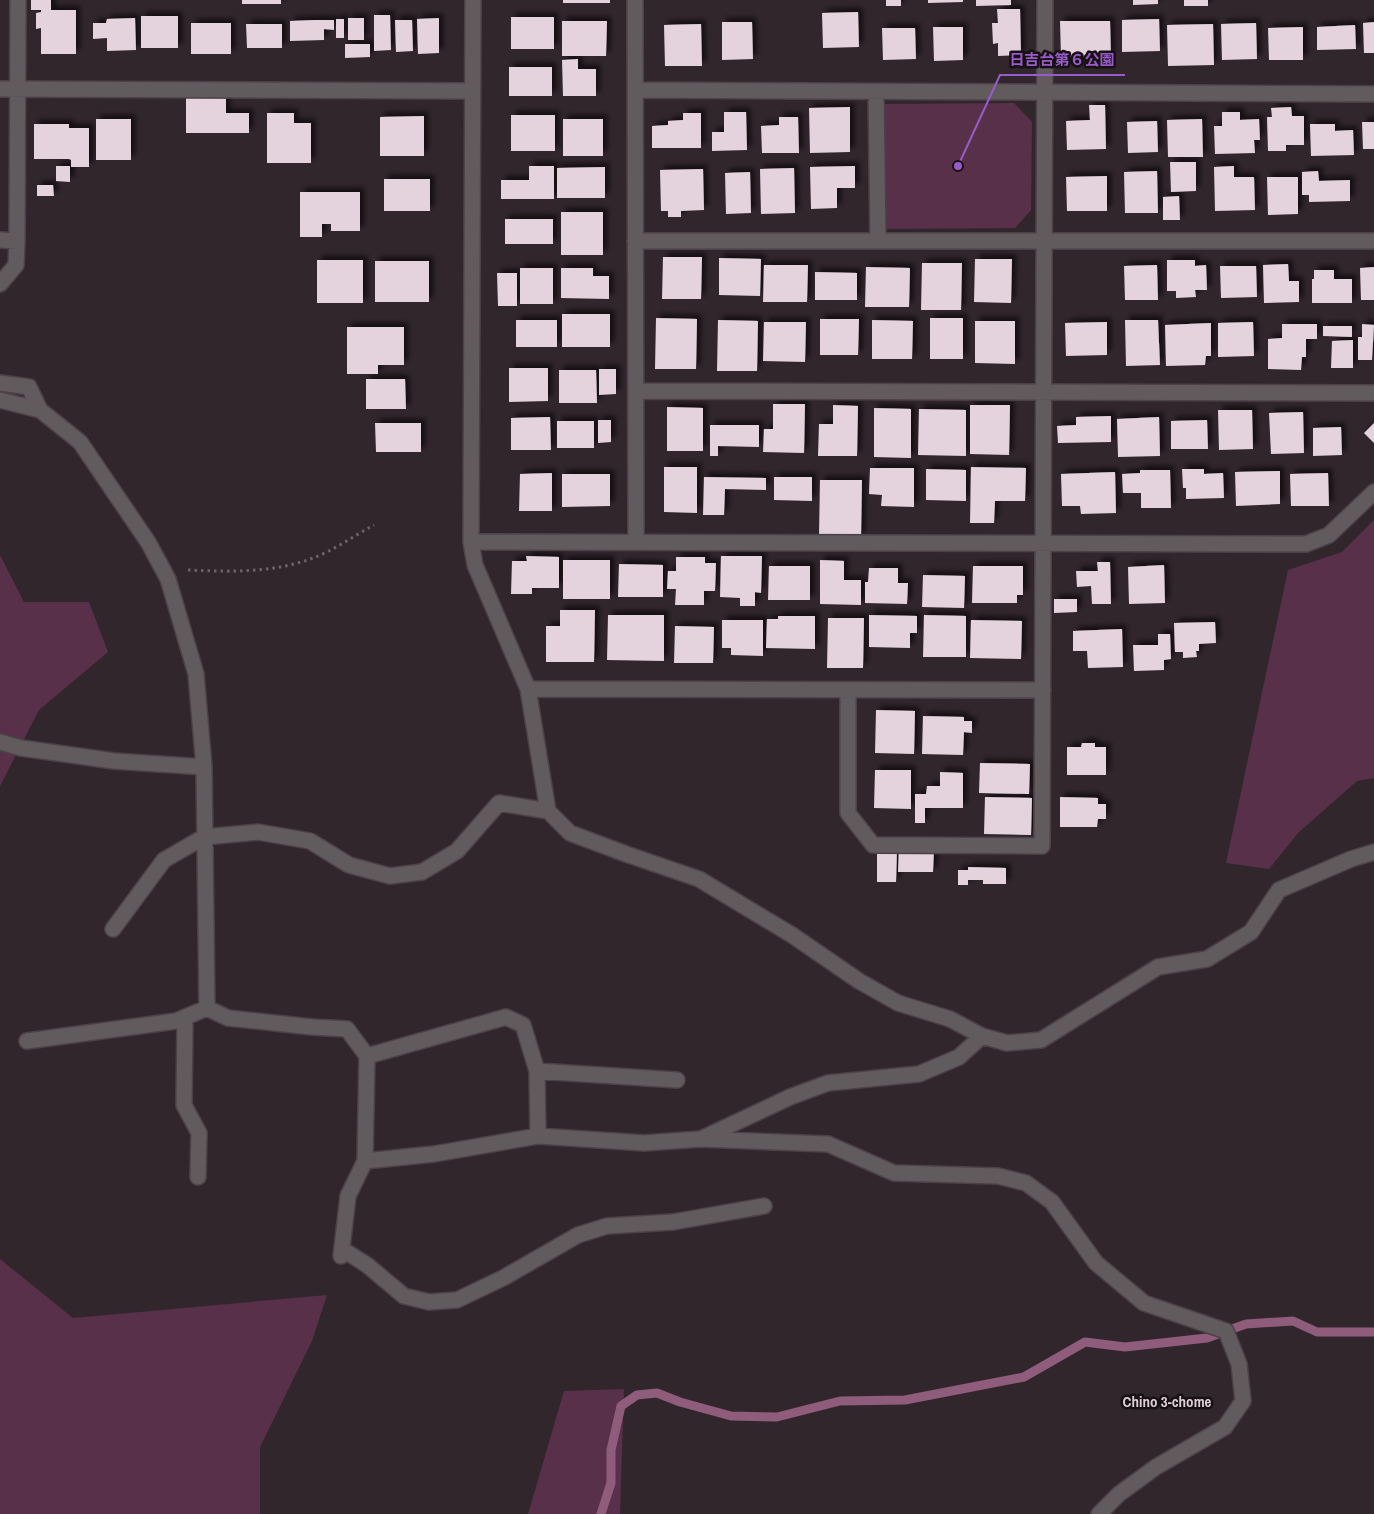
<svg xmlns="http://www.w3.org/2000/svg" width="1374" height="1514" viewBox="0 0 1374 1514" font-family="'Archivo Narrow','Noto Sans JP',sans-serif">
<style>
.green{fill:#583049}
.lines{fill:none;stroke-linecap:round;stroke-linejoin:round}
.stream{stroke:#8f5c7b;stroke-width:9}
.building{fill:#e4d3dc;filter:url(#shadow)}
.minor-casing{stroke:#4d4148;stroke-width:18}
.path{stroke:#6d6268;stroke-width:3;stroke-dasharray:2.5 4;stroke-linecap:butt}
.minor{stroke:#615b5e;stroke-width:15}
.labels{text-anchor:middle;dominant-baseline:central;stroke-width:5;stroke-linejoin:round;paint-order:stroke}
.neighbourhood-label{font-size:15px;font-weight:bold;fill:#dfced7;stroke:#171114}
.leader{fill:none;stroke:#985bca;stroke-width:2}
.callout-dot{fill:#985bca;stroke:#171114;stroke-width:2}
.callout-label{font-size:15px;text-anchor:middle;font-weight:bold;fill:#985bca;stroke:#171114;stroke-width:5;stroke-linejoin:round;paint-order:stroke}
</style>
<defs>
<filter id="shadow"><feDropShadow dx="4.5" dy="-4.5" stdDeviation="2.5" flood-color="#0009"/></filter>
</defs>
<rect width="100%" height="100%" fill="#32262d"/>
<path class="green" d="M1014 103 1032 122 1031 210 1015 228 883 229 885 104Z
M1374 520V778L1357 781 1298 833 1269 869 1226 863 1288 570 1342 552Z
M0 555 24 602H89L108 652 39 710 0 786Z
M0 1259 73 1318 327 1295 312 1341 260 1447V1514H0Z
M624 1389 620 1514H528L564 1391Z"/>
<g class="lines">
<path class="stream" d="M601 1514 611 1483V1450L621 1406 637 1395 657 1393 680 1402 731 1416 777 1417 840 1401 905 1400 1024 1377 1085 1342 1125 1347 1207 1338 1246 1324 1293 1321 1317 1332H1374"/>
</g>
<path class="building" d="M31 0H51V10H76V54H41V28L36 29V13L41 12V10H31Z
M242 0H281V4H242Z
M563 0H610V3H563Z
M886 0H901V6H886Z
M928 0H963V2L928 3Z
M976 0H1011V5L976 6Z
M1133 0H1158V4L1133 5Z
M1184 0H1208V6H1184Z
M997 9H1020L1021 55 998 56V43L993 44 992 23H998Z
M858 12 859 47 823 48 822 13Z
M374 15H390L391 50 374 51Z
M141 16H178V48H141Z
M511 17H554V49H511Z
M135 18 136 50 107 51V38L93 39V23H106L107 19Z
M348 18H364V40H348Z
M439 18V53L418 54 417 19Z
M336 19H344V38H336Z
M1159 19 1160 51 1122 52V20Z
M315 20H334V30L324 29V40L290 41V21Z
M395 20H412L413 51 396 52Z
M562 21H607L606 56H562Z
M1060 21H1110L1111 56 1061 57Z
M722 22H752L753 59 722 60Z
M1374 22V53H1364L1363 23Z
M191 23H231V54H191Z
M1256 23 1257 59 1222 60 1221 24Z
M246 24H282V48H247Z
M701 24 702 66H665L664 25Z
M1213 24 1214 65 1168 66 1167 25Z
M1355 25 1356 49 1317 50V27Z
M933 27H963V60L934 61Z
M1303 27V60H1269L1268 28Z
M882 28H915L916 59 883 60Z
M345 44H370V57L345 58Z
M578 59V69H596V96H563L562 60Z
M509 67H552V96H509Z
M186 97H226V113H249V133H186Z
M1089 105H1105L1106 149 1067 150 1066 121 1090 120Z
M850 107V152L810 153 809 108Z
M1291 107 1292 116H1304V145H1286V151H1268L1267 117H1272L1271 108Z
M724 112H746L747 150 712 151V132H724Z
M1222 112H1240V120L1259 119 1260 140H1254L1255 153 1215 154 1214 126H1222Z
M267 113H294V123H311V163H267Z
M683 113H701V148H652V126L668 125V121L683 120Z
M511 115H555V151H511Z
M424 116V156H380V117Z
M779 117H798L799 153H762L761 126 779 125Z
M96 119H131V160H96Z
M563 119H603V156H563Z
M1202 119 1203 157H1168L1167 120Z
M1157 121 1158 152 1128 153 1127 122Z
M1362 122H1374V149H1363Z
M34 124H69V128H89V167H71V160L69 159H34Z
M1310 124H1335V131L1353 130 1354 155 1311 156Z
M1170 162H1196V191L1171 192Z
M56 166H70V182L56 181Z
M529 166H554V199H501V180H529Z
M855 166V188H837V208L811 209 810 167Z
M1234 166V177H1254L1255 210 1215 211 1214 167Z
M605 167V198H557V168Z
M794 168 795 213 761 214 760 169Z
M703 169 704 210 681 211V217H668V211H661L660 170Z
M1157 171 1158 213H1125L1124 172Z
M1318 171 1319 181 1350 180V201L1309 202V195H1302V172Z
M750 172 751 213 726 214 725 173Z
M1107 176V211H1067L1066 177Z
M1267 177H1298V214L1268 215Z
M384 179H430V211H384Z
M37 185H53L54 196H37Z
M300 192H360V231H331V224H322V237H300Z
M1179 196 1180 220H1163V197Z
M561 212H603V255H561Z
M505 219H553V244H505Z
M663 257H702L701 299H662Z
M719 258 761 259 760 296 719 295Z
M975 259H1012L1011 303 974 302Z
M317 260H363V303H317Z
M1167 260H1195V266L1206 265 1207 290H1195L1196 297 1176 298V291H1167Z
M375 261H429V302H375Z
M922 263H962L961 310H921Z
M1288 264 1289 281H1299V302L1264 303 1263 265Z
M764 265H808L807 302H763Z
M1157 265 1158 300H1125L1124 266Z
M1220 266H1256L1257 297 1221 298Z
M866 267 910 268 909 307H865Z
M1374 267V300H1361L1360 268Z
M520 268H553V304H520Z
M561 268H593V276H609V299L561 298Z
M1314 270H1334V279H1352V303H1312V279H1314Z
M815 272 857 273V300H815Z
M497 273H517V306H498Z
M562 314H610V347H562Z
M656 318 697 319 696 369H655Z
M930 318H963V359H930Z
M820 319H859L858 355H820Z
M516 320H557V347H516Z
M718 320 758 321 757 371H717Z
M872 320 913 321 912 359H872Z
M1125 320H1158L1160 365 1126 366Z
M975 321H1015V364L975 363Z
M764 322H806L805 362 763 361Z
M1107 322V355L1066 356 1065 323Z
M1253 322 1254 356 1218 357V323Z
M1211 323V356H1206L1205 365 1166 366 1165 325Z
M1282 324H1317V339H1306V357H1302L1301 370 1268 369V339L1282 338Z
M1362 324 1374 325 1372 360H1358V337H1362Z
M1323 326H1352V337L1323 336Z
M347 327H404V365H378V374H347Z
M1353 340V368H1331L1332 341Z
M509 368H548V401L509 402Z
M599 369H616V394L599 395Z
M559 370H596L597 403H559Z
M366 379H405L406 409H366Z
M773 404H805L804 453 763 452 764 429H773Z
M833 405 858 406 857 456H818L819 424H833Z
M970 405H1010L1009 455 970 454Z
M667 407 703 408V451H667Z
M874 408 911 409V458L874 457Z
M919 409 966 410V456L918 455Z
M1218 410H1252L1253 449 1219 450Z
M1303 412 1304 453 1271 454 1269 413Z
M1111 416V442L1058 443 1057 426 1076 425V417Z
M550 417 551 450H511V418Z
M1159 417 1160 456 1118 457 1117 419Z
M598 420H611V442L598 443Z
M1207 420 1208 449H1171V421Z
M557 421H594V448H557Z
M375 423H421V452H376Z
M1374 423V443L1364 433Z
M710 425H759V447L718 446V456H710Z
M1341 427 1342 455 1313 456V428Z
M664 467H697V513L664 512Z
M971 467 1026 468 1025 501H995L994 523H970Z
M870 468H914V507L881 506 882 495 869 494Z
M926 469 966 470V501L926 500Z
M1182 469H1204V474L1223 473 1224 498 1186 499V488H1183Z
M1140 470H1170L1171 508H1141V493H1123L1122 474 1140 473Z
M1280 471V504L1236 506 1235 472Z
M1115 472 1116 513 1081 514 1080 506H1062L1061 474Z
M552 473V511H519L520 474Z
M1328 473 1329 506H1291L1290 474Z
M562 474H610V506L562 507Z
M704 477 766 478V490L725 489 724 515H703Z
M774 477H812V501L774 500Z
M820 480H862L861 537 819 536Z
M526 556 559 557V588H532V594H511L512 561H527Z
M721 556H762L761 593 755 592V606H740V598L720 597Z
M676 557H705V563H716L715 591H704V605H675L676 589H667L668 571H676Z
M563 560H610V599H563Z
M820 560 844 561V580H861V605L820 604Z
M1097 562H1110L1111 604H1092L1091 586 1077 587 1076 571H1098Z
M619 564 663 565V597H618Z
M1164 565 1165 603 1129 604 1128 567Z
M769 566H810V600H768Z
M973 566H1023V595H1017V603H972Z
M869 568H898V583H908L907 604 865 603V582H868Z
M923 575 965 576 964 608 922 607Z
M1054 599H1077V612L1054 613Z
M560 610H595L594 662H546V626H560Z
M608 615H664V661L607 660Z
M869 615 917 616V633H910V648L869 647Z
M924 615 966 616V657H923Z
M778 616H815V649L766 648 767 619H778Z
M828 618H864L863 668H827Z
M722 620H763V656L731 655V648H722Z
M971 620 1022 621 1021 659 970 658Z
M1215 622 1216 643 1199 644V651H1196L1197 657 1183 658V652H1175L1174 623Z
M675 626 714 627 713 663H674Z
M1122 629 1123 667 1088 668 1087 651H1073V631Z
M1158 634H1170L1171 659 1164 660V670L1134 671 1133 645H1158Z
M876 710 915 711 914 754 875 753Z
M923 716 964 717V721H972V733L964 732 963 755 922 754Z
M1082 743H1095V747H1106V775H1067V747H1081Z
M980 763 1030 764 1029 794 979 793Z
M875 770H911V809L874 808Z
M940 772 963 773V808H925V823H915V794H926L927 786H940Z
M985 797 1032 798 1031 835 984 834Z
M1060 797 1098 798V804H1106V819H1098L1097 827H1060Z
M899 848 934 849 933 872H898Z
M877 850H897L896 882H877Z
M968 867 1006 868V884H983V880H968V885H958V870H968Z"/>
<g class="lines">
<g class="minor-casing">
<path id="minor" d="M473 0 471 542 475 565 528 689 548 811
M635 0 636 542
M0 89 472 91
M635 90 1374 94
M876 92 878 241
M0 240 17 241 18 0
M635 241H1374
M0 284 16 265 17 241
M0 383 29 387 40 410
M636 391 1374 393
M0 400 40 410 80 442 148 542 168 579 196 674 204 767 207 1008 228 1018 312 1027 347 1029 367 1056 365 1161 348 1196 341 1256
M471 542 1306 544 1329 535 1374 492
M528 689 1043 690
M848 690V813L873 845 1042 846 1045 0
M0 742 21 748 114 761 204 767
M113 929 164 860 204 837 258 832 310 841 349 865 390 876 422 872 457 851 499 803 548 811 570 833 626 854 699 879 792 935 859 981 898 1003 950 1019 982 1036 1007 1043 1041 1040 1158 967 1207 959 1251 932 1279 890 1351 859 1374 852
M185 1017 184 1105 199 1133 198 1177
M27 1041 176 1021 207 1008
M367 1056 506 1017 523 1025 537 1071 677 1080
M537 1071 538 1136
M701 1139 828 1144 894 1173 998 1176 1026 1183 1052 1202 1096 1263 1144 1303 1226 1331 1239 1364 1243 1401 1225 1427 1156 1467 1119 1494 1099 1514
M365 1161 434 1154 538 1136 644 1143 701 1139 790 1097 828 1083 919 1074 959 1057 982 1036
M342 1249 367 1265 404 1296 429 1302 457 1300 503 1278 578 1235 607 1226 673 1222 764 1206"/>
</g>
<path class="path" d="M188 570C230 572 273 573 313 558 333 551 355 535 374 525"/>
<use href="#minor" class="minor"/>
</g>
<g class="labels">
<g class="neighbourhood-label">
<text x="1167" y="1401">Chino 3-chome</text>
</g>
</g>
<path class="leader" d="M958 166L1000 75H1125"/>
<circle class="callout-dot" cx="958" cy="166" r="5"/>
<g class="callout-label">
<text x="1062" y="65">日吉台第６公園</text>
</g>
</svg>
